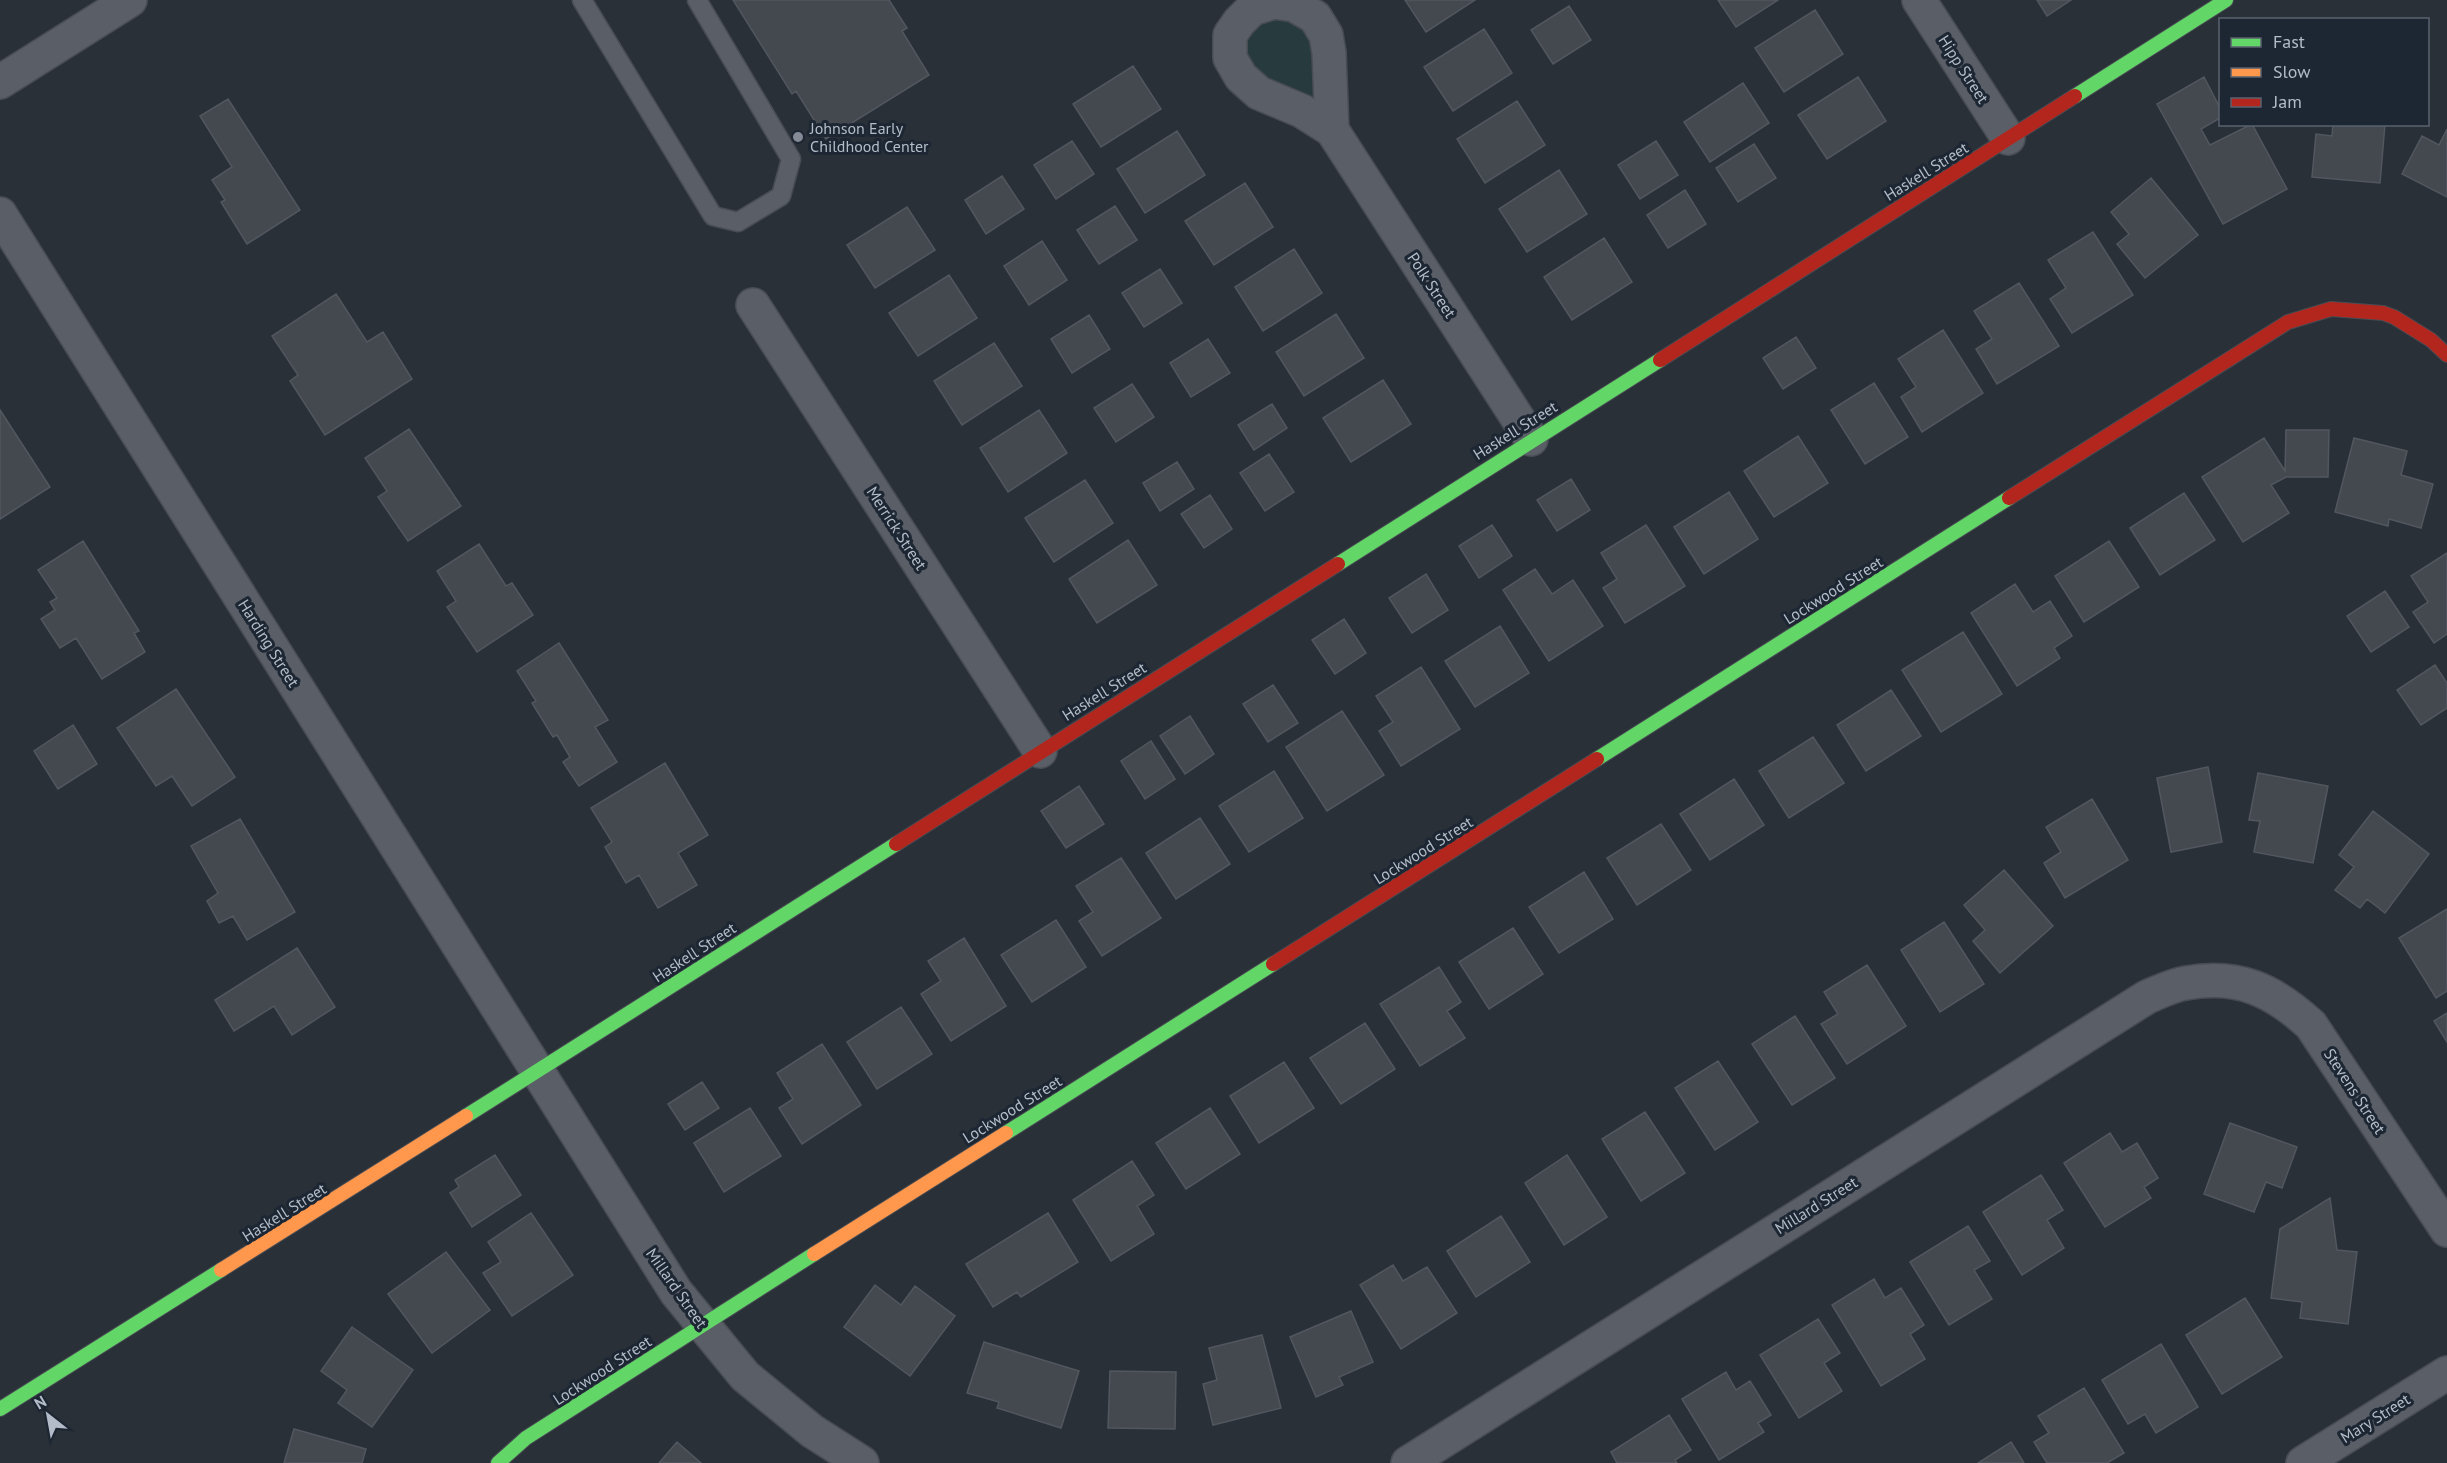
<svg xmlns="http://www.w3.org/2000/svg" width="2447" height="1463" viewBox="0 0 2447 1463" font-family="'PT Sans',sans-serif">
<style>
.green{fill:#273a3e}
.building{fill:#444950;stroke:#52575f;stroke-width:1.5}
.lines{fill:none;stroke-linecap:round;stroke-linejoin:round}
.lane-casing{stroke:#484c53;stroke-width:21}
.street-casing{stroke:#484c53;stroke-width:36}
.fast-casing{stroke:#484c53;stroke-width:16}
.slow-casing{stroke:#484c53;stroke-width:16}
.jam-casing{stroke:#484c53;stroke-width:16}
.lane{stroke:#5a5e66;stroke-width:18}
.street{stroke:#5a5e66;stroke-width:33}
.fast{stroke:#63d668;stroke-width:14}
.slow{stroke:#ff974d;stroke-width:14}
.jam{stroke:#b3261e;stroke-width:14}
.poi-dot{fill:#848b96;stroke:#1d2633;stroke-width:2}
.labels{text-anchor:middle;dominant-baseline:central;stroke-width:6;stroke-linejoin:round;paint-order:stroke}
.street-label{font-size:16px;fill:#b4bcc9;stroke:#1d2633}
.poi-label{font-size:16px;fill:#b4bcc9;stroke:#1d2633;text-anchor:start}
</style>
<rect width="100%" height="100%" fill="#2a3038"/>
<path class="green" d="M1279 16 1296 21 1310 40 1314 94 1311 98 1259 78 1246 55V33L1258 23Z"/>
<path class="building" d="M733 0H889L907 28 902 31 929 75 826 139 796 91 792 94Z
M1405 0H1475L1426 32Z
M1718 0H1778L1736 27Z
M2037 0H2071L2047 16Z
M1569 6 1591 40 1553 64 1531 30Z
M1815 10 1843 54 1784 92 1755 48Z
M1484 29 1512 73 1453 111 1424 67Z
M1133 66 1161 109 1101 147 1073 104Z
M1858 77 1886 121 1827 159 1798 115Z
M2204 77 2220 108V118L2201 129 2210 145 2252 124 2287 189 2223 224 2157 104Z
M1743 83 1769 123 1710 162 1684 122Z
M228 99 300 210 247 244 221 202 225 200 212 180 232 167 200 116Z
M1517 101 1545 145 1485 183 1457 139Z
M2333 124H2385L2380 183 2312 177 2316 134 2332 136Z
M2447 129V197L2402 174 2422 136 2439 145Z
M1177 131 1205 175 1145 213 1117 169Z
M1072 141 1094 174 1056 199 1034 165Z
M1656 141 1678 175 1640 199 1618 165Z
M1754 144 1776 178 1738 202 1716 168Z
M1559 170 1587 214 1527 252 1499 209Z
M1002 176 1024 209 986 234 965 200Z
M2151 178 2198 235 2145 278 2117 244 2129 234 2111 212Z
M1245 183 1273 227 1214 265 1185 221Z
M1685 190 1706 224 1668 248 1647 215Z
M1115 206 1137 240 1099 264 1077 230Z
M907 207 935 250 875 288 847 245Z
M2093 232 2133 295 2072 333 2050 299 2066 288 2048 260Z
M1604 238 1632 282 1572 320 1544 277Z
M1042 241 1067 280 1029 305 1004 266Z
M1294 249 1322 293 1263 331 1235 287Z
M1160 269 1182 303 1144 327 1122 293Z
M949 275 977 318 918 356 889 313Z
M2019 283 2059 346 1997 384 1976 349 1992 339 1974 311Z
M336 294 367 342 383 332 412 379 325 435 290 381 298 375 272 336Z
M1336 314 1364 358 1304 396 1276 352Z
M1089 315 1110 349 1072 373 1051 339Z
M1943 330 1983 393 1922 432 1901 397 1916 387 1898 359Z
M1796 337 1816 368 1783 389 1763 358Z
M1208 339 1230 373 1191 397 1170 363Z
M994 343 1022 386 962 425 934 381Z
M1383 380 1411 424 1351 462 1323 418Z
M1874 383 1908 437 1865 464 1831 410Z
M1132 384 1154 417 1116 442 1094 408Z
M1272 404 1287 428 1254 450 1238 425Z
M0 410 50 487 0 519Z
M1039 410 1067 453 1008 492 980 448Z
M409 429 461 506 408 541 378 497 387 491 365 458Z
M2286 430H2329L2328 477H2286L2271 485 2289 513 2243 542 2202 477 2264 438 2285 471Z
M1798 436 1828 483 1774 517 1744 471Z
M2354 438 2407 451 2401 475 2433 484 2421 528 2389 519 2388 526 2335 512Z
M1269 454 1294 492 1265 511 1240 473Z
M1177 462 1194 489 1160 511 1143 483Z
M1571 479 1590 510 1557 531 1537 500Z
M1085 480 1113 523 1054 562 1025 518Z
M1729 492 1758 539 1704 574 1674 527Z
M2184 493 2215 540 2160 575 2130 528Z
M1210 495 1232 529 1204 548 1181 514Z
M1492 525 1512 556 1479 578 1459 546Z
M1646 525 1685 586 1625 623 1603 588 1617 579 1601 553Z
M1128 540 1157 585 1097 623 1069 579Z
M83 541 139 631 134 633 145 652 102 679 76 638 60 648 41 619 55 610 50 602 57 598 38 570Z
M2109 541 2139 587 2084 622 2055 576Z
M479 544 506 586 512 583 533 615 477 652 447 607 456 601 437 571Z
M2447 553V634L2434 643 2413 612 2428 602 2411 576Z
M1535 569 1552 594 1573 580 1603 626 1549 661 1503 590Z
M1426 574 1448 610 1412 633 1389 598Z
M2015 584 2033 612 2050 601 2072 636 2054 648 2060 658 2017 686 1971 613Z
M2385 591 2409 627 2371 652 2347 616Z
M1344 619 1366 653 1335 674 1312 640Z
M1500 626 1529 673 1475 707 1445 661Z
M1963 632 2002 694 1941 732 1902 670Z
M559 643 608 720 595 727 617 762 579 786 563 762 570 757 557 735 553 737 532 703 536 701 517 671Z
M2435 665 2447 683V708L2421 725 2397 690Z
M1421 667 1460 729 1401 766 1379 731 1393 722 1376 696Z
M1273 685 1298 723 1268 742 1243 704Z
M176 689 235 777 192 806 172 776 156 786 117 728Z
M1891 690 1921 736 1866 771 1837 725Z
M1342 711 1384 775 1327 811 1286 747Z
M1190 716 1214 754 1185 774 1160 736Z
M73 725 97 764 58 789 34 751Z
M1813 737 1844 783 1789 818 1759 771Z
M1151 741 1175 779 1145 799 1121 761Z
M665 763 708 835 678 853 697 885 658 908 639 875 626 883 605 847 612 842 591 808Z
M2208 767 2222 842 2171 852 2157 778Z
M1274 771 1303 818 1249 852 1219 806Z
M2258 773 2328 786 2313 863 2254 852 2260 821 2249 820Z
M1734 779 1764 825 1710 860 1680 814Z
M1079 786 1104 824 1066 848 1041 811Z
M2092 799 2128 860 2065 898 2044 863 2061 852 2046 827Z
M2373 811 2429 854 2385 913 2367 899 2360 908 2335 890 2354 867 2339 855Z
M1200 818 1230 864 1176 899 1146 853Z
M240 819 295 912 247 940 233 916 219 923 207 901 218 893 191 846Z
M1661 824 1691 870 1637 905 1607 858Z
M1121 858 1161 918 1102 956 1079 921 1093 912 1076 886Z
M2004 870 2053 926 2000 973 1973 941 1985 930 1964 905Z
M1584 872 1613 919 1559 953 1529 907Z
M2447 909V991L2436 998 2399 938Z
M1056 920 1086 967 1032 1002 1001 955Z
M1944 922 1984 984 1940 1012 1901 950Z
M1513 928 1543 974 1489 1009 1459 962Z
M964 938 1006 1006 951 1041 921 994 941 981 928 961Z
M297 948 335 1007 292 1035 274 1006 234 1031 215 1000Z
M1867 965 1906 1026 1847 1064 1821 1024 1838 1014 1824 992Z
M1439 967 1461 1002 1447 1011 1465 1038 1420 1066 1380 1004Z
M901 1007 932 1054 877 1089 847 1042Z
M2447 1013V1042L2434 1021Z
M1795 1016 1835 1078 1792 1105 1752 1044Z
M1365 1023 1395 1069 1341 1104 1310 1058Z
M822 1044 861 1105 802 1144 779 1108 793 1099 777 1073Z
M1718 1061 1758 1122 1715 1150 1675 1088Z
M1284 1062 1314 1108 1259 1143 1230 1096Z
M702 1082 719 1108 685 1130 668 1104Z
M750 1108 781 1156 724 1192 694 1143Z
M1210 1108 1240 1154 1186 1189 1156 1143Z
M1645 1112 1685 1173 1641 1201 1602 1139Z
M2230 1123 2297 1147 2282 1188 2266 1182 2254 1212 2204 1194Z
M2110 1133 2122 1152 2137 1143 2158 1178 2144 1187 2151 1198 2105 1227 2064 1163Z
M495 1155 521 1195 472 1227 450 1193 459 1187 455 1180Z
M1567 1155 1607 1217 1564 1245 1525 1183Z
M1132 1161 1154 1195 1137 1206 1154 1234 1111 1261 1073 1200Z
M2041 1175 2063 1210 2047 1220 2064 1248 2022 1275 1983 1212Z
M2330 1198 2337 1250 2357 1252 2348 1324 2300 1318 2302 1302 2271 1298 2280 1229Z
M531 1213 573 1275 512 1316 483 1273 501 1262 488 1242Z
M1048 1213 1078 1262 1021 1297 1017 1292 993 1307 966 1264Z
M1501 1216 1530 1262 1476 1297 1447 1251Z
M1968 1226 1990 1261 1974 1270 1992 1299 1949 1325 1910 1262Z
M446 1252 490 1310 432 1353 388 1294Z
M1393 1265 1403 1281 1427 1267 1457 1313 1401 1349 1360 1285Z
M1874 1279 1885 1298 1901 1288 1924 1325 1910 1334 1925 1359 1881 1386 1832 1305Z
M875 1285 901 1305 915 1286 955 1316 910 1376 844 1327Z
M2245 1298 2282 1357 2222 1394 2186 1335Z
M1351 1311 1373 1362 1339 1377 1343 1385 1316 1397 1290 1337Z
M1818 1319 1840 1353 1824 1363 1842 1391 1799 1418 1760 1355Z
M352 1327 413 1370 372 1427 338 1403 347 1390 321 1371Z
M1262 1335 1281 1408 1213 1425 1203 1384 1217 1380 1209 1348Z
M984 1342 1079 1371 1061 1428 997 1408 999 1402 967 1393Z
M2161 1344 2198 1407 2156 1433 2145 1414 2128 1424 2102 1380Z
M1110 1371 1176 1372 1175 1429 1108 1428Z
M1726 1372 1736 1390 1750 1381 1771 1415 1758 1423 1764 1432 1719 1460 1682 1399Z
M2084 1388 2124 1453 2107 1463H2047L2034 1442 2049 1433 2038 1416Z
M1669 1415 1691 1450 1675 1460 1677 1463H1617L1611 1452Z
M294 1429 366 1449 362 1463H284Z
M677 1442 701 1463H659Z
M2011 1442 2024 1463H1978Z"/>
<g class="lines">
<g class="lane-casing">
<path id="lane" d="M582 0 713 216 738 222 781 196 791 159 697 0"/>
</g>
<g class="street-casing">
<path id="street" d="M1919 0 2008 138
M0 82 130 0
M1332 130 1302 111 1259 93 1241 77 1230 58V35L1239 22 1252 9 1274 2 1294 5 1315 17 1326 35 1329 53 1332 130 1531 439
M0 214 676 1292 745 1376 812 1431 862 1463
M753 305 1040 751
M1408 1463 2147 997C2159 992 2173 985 2186 983 2239 974 2273 990 2311 1025L2447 1230
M2303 1463 2447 1373"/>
</g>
<g class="fast-casing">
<path id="fast" d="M2075 96 2226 0
M1338 564 1660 360
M1597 759 2009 498
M466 1116 896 844
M1006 1133 1273 964
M0 1409 221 1270
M498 1463 526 1438 814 1254"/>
</g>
<g class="slow-casing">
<path id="slow" d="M814 1254 1006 1133
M221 1270 466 1116"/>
</g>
<g class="jam-casing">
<path id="jam" d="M1660 360 2075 96
M2009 498 2288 322 2331 309 2383 313 2394 317 2431 340 2447 355
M896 844 1338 564
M1273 964 1597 759"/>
</g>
<use href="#lane" class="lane"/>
<use href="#street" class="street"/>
<use href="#fast" class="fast"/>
<use href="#slow" class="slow"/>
<use href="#jam" class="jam"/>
</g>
<circle class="poi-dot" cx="798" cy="137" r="6"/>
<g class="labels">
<g class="street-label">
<text transform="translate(1964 69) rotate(57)">Hipp Street</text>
<text transform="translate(1926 171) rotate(-32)">Haskell Street</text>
<text transform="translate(1432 285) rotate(57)">Polk Street</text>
<text transform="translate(1515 430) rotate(-32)">Haskell Street</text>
<text transform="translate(897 528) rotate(57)">Merrick Street</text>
<text transform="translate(1833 590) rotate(-32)">Lockwood Street</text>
<text transform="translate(269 643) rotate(58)">Harding Street</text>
<text transform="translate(1104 691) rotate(-32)">Haskell Street</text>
<text transform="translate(1423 850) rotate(-32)">Lockwood Street</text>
<text transform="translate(694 952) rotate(-33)">Haskell Street</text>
<text transform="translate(2355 1091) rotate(57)">Stevens Street</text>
<text transform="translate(1012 1109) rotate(-32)">Lockwood Street</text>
<text transform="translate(1816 1205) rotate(-32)">Millard Street</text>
<text transform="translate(284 1212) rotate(-32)">Haskell Street</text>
<text transform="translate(677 1288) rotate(55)">Millard Street</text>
<text transform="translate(602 1370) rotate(-33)">Lockwood Street</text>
<text transform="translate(2375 1418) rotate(-32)">Mary Street</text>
</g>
<g class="poi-label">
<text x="810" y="128">Johnson Early<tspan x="810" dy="18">Childhood Center</tspan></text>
</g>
</g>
<rect x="2219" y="18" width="210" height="108" fill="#1d2633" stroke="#59626f" stroke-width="1.5"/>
<rect x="2231" y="38" width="30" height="9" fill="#63d668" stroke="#59626f" stroke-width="1.5"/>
<text x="2273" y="48" font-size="18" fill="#b4bcc9">Fast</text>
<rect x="2231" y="68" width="30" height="9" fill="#ff974d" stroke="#59626f" stroke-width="1.5"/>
<text x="2273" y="78" font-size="18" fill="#b4bcc9">Slow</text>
<rect x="2231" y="98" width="30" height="9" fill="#b3261e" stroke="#59626f" stroke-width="1.5"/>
<text x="2273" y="108" font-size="18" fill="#b4bcc9">Jam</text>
<g transform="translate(48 1415) rotate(329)" stroke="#1d2633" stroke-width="4.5" paint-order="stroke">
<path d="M0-4.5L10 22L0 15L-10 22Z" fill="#b4bcc9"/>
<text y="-9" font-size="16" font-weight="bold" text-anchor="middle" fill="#b4bcc9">N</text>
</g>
</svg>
